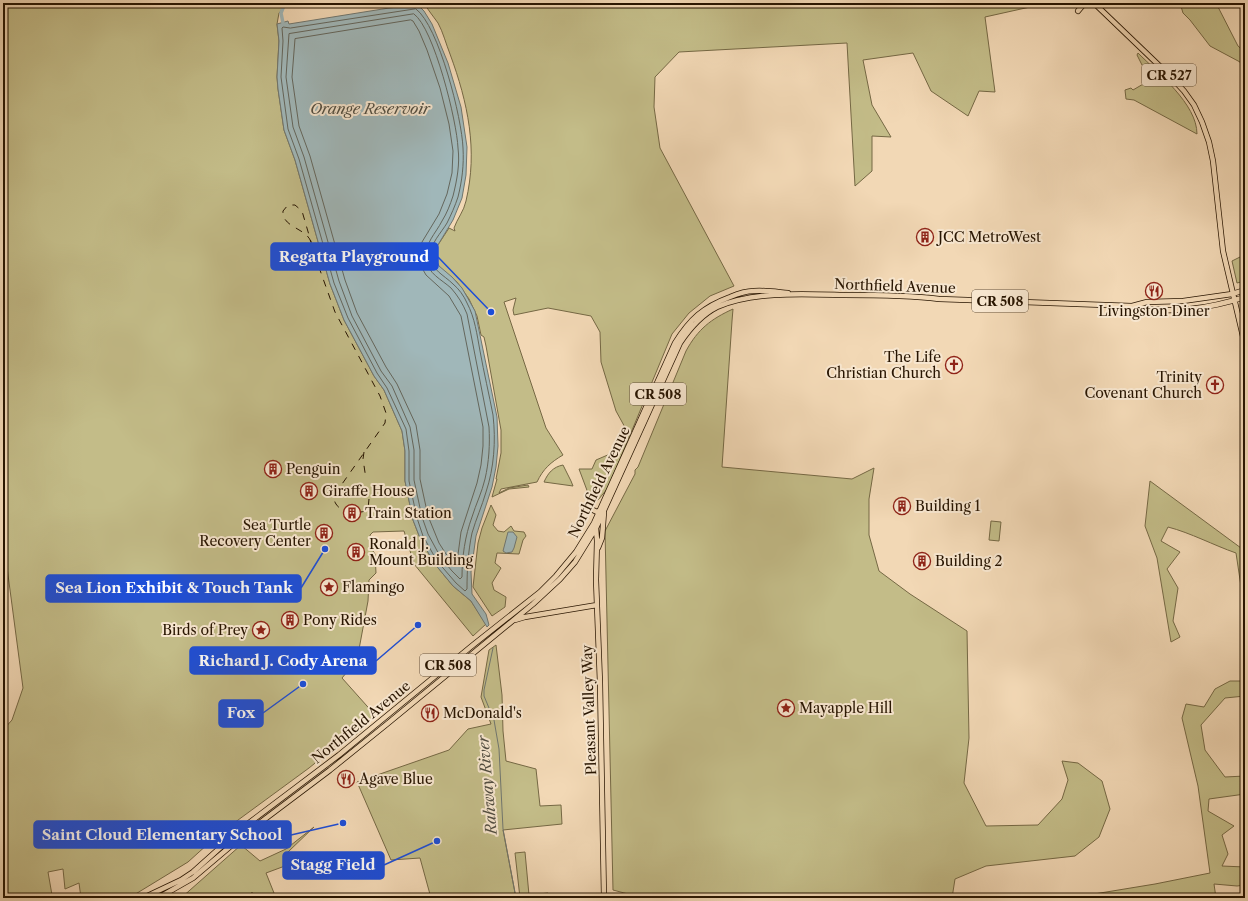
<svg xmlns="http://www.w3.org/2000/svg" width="1248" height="901" viewBox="0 0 1248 901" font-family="'Libre Caslon Text',serif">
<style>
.green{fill:#c3bc88;stroke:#756844}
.water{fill:#a0b7b9;stroke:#70766f}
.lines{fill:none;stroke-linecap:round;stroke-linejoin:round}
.shore{stroke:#64665c;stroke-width:1}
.stream{stroke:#70766f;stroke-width:1}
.canal{stroke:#a0b7b9;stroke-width:3.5}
.major-casing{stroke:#271400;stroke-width:6}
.major{stroke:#f2d8b5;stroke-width:4.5}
.rail{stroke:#271400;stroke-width:1;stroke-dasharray:7 7;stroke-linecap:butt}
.labels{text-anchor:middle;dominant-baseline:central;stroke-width:4;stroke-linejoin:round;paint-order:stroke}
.shield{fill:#f7e6cf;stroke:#65533e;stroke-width:1}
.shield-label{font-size:13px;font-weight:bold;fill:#271400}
.poi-label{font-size:14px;fill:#271400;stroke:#f7e6cf;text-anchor:start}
.street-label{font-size:14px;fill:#271400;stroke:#f7e6cf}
.water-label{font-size:15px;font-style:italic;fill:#514d41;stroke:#f7e6cf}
.leader{fill:none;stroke:#1d4ed8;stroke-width:1.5}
.callout-dot{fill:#1d4ed8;stroke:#f7e6cf;stroke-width:1.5}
.callout{fill:#1d4ed8;stroke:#1d4ed8;stroke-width:1.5}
.callout-label{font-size:15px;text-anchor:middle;font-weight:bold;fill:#fff}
</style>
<rect width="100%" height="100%" fill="#f2d8b5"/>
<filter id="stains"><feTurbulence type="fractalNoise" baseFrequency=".005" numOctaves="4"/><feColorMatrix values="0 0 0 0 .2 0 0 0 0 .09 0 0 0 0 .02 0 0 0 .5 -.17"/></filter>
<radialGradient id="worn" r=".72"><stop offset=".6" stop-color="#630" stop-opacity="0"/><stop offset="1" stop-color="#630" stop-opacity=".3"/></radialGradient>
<path class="green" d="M3 3H288L279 13 277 24 279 41 277 77 278 89 284 130 295 160 330 284 344 320 374 376 384 390 402 431 405 451V481L413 520 420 538 434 563 453 586 471 601 486 624 473 636 414 564 404 531 373 532 370 535 371 548 375 554 376 573 369 580 368 601 357 660 342 678 375 715 365 723 364 728 350 739 346 738 309 768 219 834 188 862 129 898H81L79 883 65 889 63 869 48 872 52 895 45 898H3V730L12 720 23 688 3 537Z
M424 3H699L700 6 810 4 813 3H1039V5L985 17 995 92 979 91 968 116 931 91 913 53 863 60 872 105 891 137 872 136V171L855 186 847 43 679 52 655 77 654 107 660 148 734 286 710 296 689 313 672 334 608 488 598 500 591 501 579 469H592L596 460 617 451 627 431 616 411 601 362 600 332 591 316 548 308 514 315 513 310 516 298 504 302 546 428 563 455C551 462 543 469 537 482L501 489 499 493 509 488 528 485 529 487 509 489 492 497 497 479H496L501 453V430L486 346 484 337 481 335 477 316 469 299 457 282 441 269 436 262 435 257 436 248 449 228 455 231 454 228C457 219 464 211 466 201 478 150 468 103 450 54 446 44 443 32 438 23 433 16 428 10 424 3Z
M1180 3H1216L1238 46 1245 52V74L1240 62 1210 46 1190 20 1183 13Z
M1138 53C1158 73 1197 104 1197 134L1134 100 1126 99 1125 90 1131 88 1133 90 1150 80 1149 78 1152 76 1148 70 1145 71 1137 55Z
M1240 257H1245V281L1237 283 1232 261Z
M733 309 732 321 722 467 852 479 874 468 869 499V535L879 571 910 594 967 631 969 738 964 783 986 826 1038 825 1062 799 1068 780 1062 761 1078 763 1102 781 1110 809 1099 837 1075 856 986 866 955 879 952 898H643L613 890 605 531 635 474V470L638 467 686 351C698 329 711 319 733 309Z
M563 465 571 481 573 486 544 482C548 473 553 467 563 465Z
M1150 481 1241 548 1245 574V613L1236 553C1213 545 1191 533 1168 527L1161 541 1180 552 1167 569 1178 588 1173 621 1180 637 1171 642 1157 558 1145 526Z
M491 505 496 515 493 525 498 531 504 532 511 526 514 531 524 532 526 536 523 540 519 554 497 553 495 563 501 568 492 583 494 590 506 597 505 607 492 616 473 587 478 543 482 528Z
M991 521 1001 522 999 541 989 540Z
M496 645 502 695 503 731 506 761 536 769 540 806 561 805 562 824 503 830 516 898H431L420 858 391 860 357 782 449 750 468 729 491 724 481 697 489 650Z
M1230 681H1245V696L1225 698 1201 725 1205 750 1225 777 1245 776V794L1209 799 1208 811 1234 826 1222 835 1228 854 1222 866 1245 867V885L1237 886 1214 884 1216 898H1079L1088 895 1155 884 1210 873 1198 786 1182 718 1186 704 1204 707 1215 689Z
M314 827 288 852 293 863 266 873 276 898H254L252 892 249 898H181L241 845 260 861 286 849Z
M525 852 529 895 548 893V898H520L515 853Z"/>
<path class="water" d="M418 5 424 11 432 24 448 63 461 107 467 147 466 175 462 198 453 220 436 248 435 257 439 266 452 277 462 288 475 311 497 417 498 446 496 467 492 487 476 536 471 572 472 594 486 614 489 625 487 627 471 601 453 586 434 563 420 538 413 520 405 481V451L402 431 384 390 374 376 344 320 330 284 295 160 284 130 278 89 277 77 279 41 277 24 288 21 289 24 389 8Z
M508 532H513L517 537 514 548 512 552 506 553 503 551Z"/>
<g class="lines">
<path class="shore" d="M416 9C439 26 462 119 463 148 464 165 462 181 458 197 455 206 451 215 447 223 441 233 430 244 430 256 431 270 444 275 453 284 459 289 464 296 467 303 475 318 477 335 480 351 484 373 489 394 493 415 496 441 494 468 486 492 482 506 476 519 472 533 468 552 467 570 467 589L465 591 456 583 437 561 423 536 417 518 409 481V451L406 429 387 388 377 373 348 318 334 283 299 159 288 129 281 77 283 41 282 28 283 27 290 28Z
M414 14C434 28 457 122 458 148 460 164 457 180 453 196 450 205 447 213 442 221 436 233 424 244 426 259 428 274 441 279 451 288 458 296 463 304 467 314L489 427C490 444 489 462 485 479 482 492 476 504 472 517 465 536 462 557 462 577L460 579 452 571 441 558 428 534 422 517 414 480V450L410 427 392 386 381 371 352 316 339 281 304 157 293 127 286 77 289 34Z
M411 20 413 21 419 31 427 50 440 88 449 124 453 151 452 173 447 194 439 214 422 242 420 250V260L422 268 426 275 449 296 461 316 483 427V446L481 465 477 483 461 532 457 562 455 564 446 554 439 543 428 516 420 479V450L416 425 397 384 386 367 357 313 345 280 310 156 299 126 292 77 295 39Z"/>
<path class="stream" d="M493 648 484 690V696L494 720 499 749 503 829 516 898"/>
<path class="canal" d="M283 23 281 13 285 3"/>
<g class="major-casing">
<path id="major" d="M1094 3 1169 75 1184 91 1194 105 1202 122 1209 142 1213 161 1223 251 1245 345
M1078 11 1083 5 1086 3
M1134 306C1169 315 1211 308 1245 297
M589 508 597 512 600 510
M596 528 597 541 596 580 600 683 604 898
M598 548 602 538 604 512
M515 620 525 617 597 605
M143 898 181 880 193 872 241 829 339 755 473 645 540 592 556 576 576 552 594 523 675 343C690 319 703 307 730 297 737 294 746 291 754 291 765 290 777 292 788 293
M158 898 193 878 245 834 330 770 387 724 533 604 560 579 575 562 596 528 680 343C690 328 701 315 717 307 753 291 805 294 844 295 876 295 908 295 939 299L1132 306 1147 302 1183 301 1232 294 1245 290"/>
</g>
<use href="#major" class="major"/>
<path class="rail" d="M311 242C310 239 308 236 305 234 297 227 282 224 283 211L288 205H295L302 211 316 259 335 312 380 396 386 413 385 423 335 494C334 498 334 501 336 504 341 513 362 515 368 509L369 499
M364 452 363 459 366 479"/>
</g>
<defs>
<g id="building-ring" transform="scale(0.9)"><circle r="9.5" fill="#f7e6cf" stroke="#8f2418" stroke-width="1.5"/><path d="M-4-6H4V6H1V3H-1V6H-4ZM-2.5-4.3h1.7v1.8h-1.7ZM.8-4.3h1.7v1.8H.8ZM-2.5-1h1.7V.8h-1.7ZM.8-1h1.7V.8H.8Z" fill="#8f2418"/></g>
<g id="restaurant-ring" transform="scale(0.9)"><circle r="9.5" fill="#f7e6cf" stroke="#8f2418" stroke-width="1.5"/><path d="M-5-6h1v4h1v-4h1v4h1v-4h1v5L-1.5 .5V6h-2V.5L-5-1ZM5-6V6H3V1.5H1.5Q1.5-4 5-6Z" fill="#8f2418"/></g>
<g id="church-ring" transform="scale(0.9)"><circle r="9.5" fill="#f7e6cf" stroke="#8f2418" stroke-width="1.5"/><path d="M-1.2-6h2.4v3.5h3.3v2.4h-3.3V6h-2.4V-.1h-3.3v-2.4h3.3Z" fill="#8f2418"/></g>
<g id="sight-ring" transform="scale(0.9)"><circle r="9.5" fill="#f7e6cf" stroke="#8f2418" stroke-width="1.5"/><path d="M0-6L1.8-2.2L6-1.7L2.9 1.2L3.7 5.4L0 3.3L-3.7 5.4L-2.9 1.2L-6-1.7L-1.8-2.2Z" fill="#8f2418"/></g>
</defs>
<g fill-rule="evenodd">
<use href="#building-ring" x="925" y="237"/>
<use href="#restaurant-ring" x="1154" y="291"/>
<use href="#church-ring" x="954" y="365"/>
<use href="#church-ring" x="1215" y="385"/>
<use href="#building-ring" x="273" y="469"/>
<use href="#building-ring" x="309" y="491"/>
<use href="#building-ring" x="902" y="506"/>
<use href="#building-ring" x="352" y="513"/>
<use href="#building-ring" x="324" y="533"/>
<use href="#building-ring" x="356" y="552"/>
<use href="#building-ring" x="922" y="561"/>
<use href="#sight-ring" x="329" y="587"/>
<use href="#building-ring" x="290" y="620"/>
<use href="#sight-ring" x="261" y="630"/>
<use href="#sight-ring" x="786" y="708"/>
<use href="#restaurant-ring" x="430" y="713"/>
<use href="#restaurant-ring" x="346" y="779"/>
</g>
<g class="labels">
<g class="shield">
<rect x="1142" y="64" width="54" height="22" rx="3"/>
<rect x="972" y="290" width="56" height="22" rx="3"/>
<rect x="630" y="383" width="56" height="22" rx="3"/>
<rect x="420" y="654" width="56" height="22" rx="3"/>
</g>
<g class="shield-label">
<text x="1169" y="75">CR 527</text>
<text x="1000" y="301">CR 508</text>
<text x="658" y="394">CR 508</text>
<text x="448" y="665">CR 508</text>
</g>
<g class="poi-label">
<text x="938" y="237">JCC MetroWest</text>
<text x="1154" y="311" text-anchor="middle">Livingston Diner</text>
<text x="941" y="357" text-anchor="end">The Life<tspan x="941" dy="16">Christian Church</tspan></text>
<text x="1202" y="377" text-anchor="end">Trinity<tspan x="1202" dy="16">Covenant Church</tspan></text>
<text x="286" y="469">Penguin</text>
<text x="322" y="491">Giraffe House</text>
<text x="915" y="506">Building 1</text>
<text x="365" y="513">Train Station</text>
<text x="311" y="525" text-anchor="end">Sea Turtle<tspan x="311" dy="16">Recovery Center</tspan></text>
<text x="369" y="544">Ronald J.<tspan x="369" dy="16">Mount Building</tspan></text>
<text x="935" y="561">Building 2</text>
<text x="342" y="587">Flamingo</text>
<text x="303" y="620">Pony Rides</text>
<text x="248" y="630" text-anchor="end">Birds of Prey</text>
<text x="799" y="708">Mayapple Hill</text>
<text x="443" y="713">McDonald's</text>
<text x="359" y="779">Agave Blue</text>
</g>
<g class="street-label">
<text transform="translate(895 286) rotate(2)">Northfield Avenue</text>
<text transform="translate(599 482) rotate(-64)">Northfield Avenue</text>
<text transform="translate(589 710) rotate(-92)">Pleasant Valley Way</text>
<text transform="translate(361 722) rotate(-39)">Northfield Avenue</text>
</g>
<g class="water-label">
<text x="370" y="108">Orange Reservoir</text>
<text transform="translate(487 785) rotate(-95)">Rahway River</text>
</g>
</g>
<path class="leader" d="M491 312L438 257M325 549L301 588M418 625L376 661M303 684L263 713M343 823L291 835M437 841L384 865"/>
<g class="callout-dot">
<circle cx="491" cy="312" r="4"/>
<circle cx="325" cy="549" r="4"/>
<circle cx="418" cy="625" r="4"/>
<circle cx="303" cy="684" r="4"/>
<circle cx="343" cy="823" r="4"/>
<circle cx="437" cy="841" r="4"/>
</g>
<g class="callout">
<rect x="271" y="243" width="167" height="27" rx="4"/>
<rect x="46" y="575" width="255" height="27" rx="4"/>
<rect x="190" y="647" width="186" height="27" rx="4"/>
<rect x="219" y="700" width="44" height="27" rx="4"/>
<rect x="34" y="821" width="257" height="27" rx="4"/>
<rect x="283" y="852" width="101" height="27" rx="4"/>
</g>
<g class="callout-label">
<text x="354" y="262">Regatta Playground</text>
<text x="174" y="593">Sea Lion Exhibit &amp; Touch Tank</text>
<text x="283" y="666">Richard J. Cody Arena</text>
<text x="241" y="718">Fox</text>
<text x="162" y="840">Saint Cloud Elementary School</text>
<text x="333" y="870">Stagg Field</text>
</g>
<rect width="1248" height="901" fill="none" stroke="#f2d8b5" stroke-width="16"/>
<rect x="4" y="4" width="1240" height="893" fill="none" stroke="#271400" stroke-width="2"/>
<rect x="8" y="8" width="1232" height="885" fill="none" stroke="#271400"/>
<rect width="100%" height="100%" filter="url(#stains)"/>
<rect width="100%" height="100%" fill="url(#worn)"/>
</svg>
